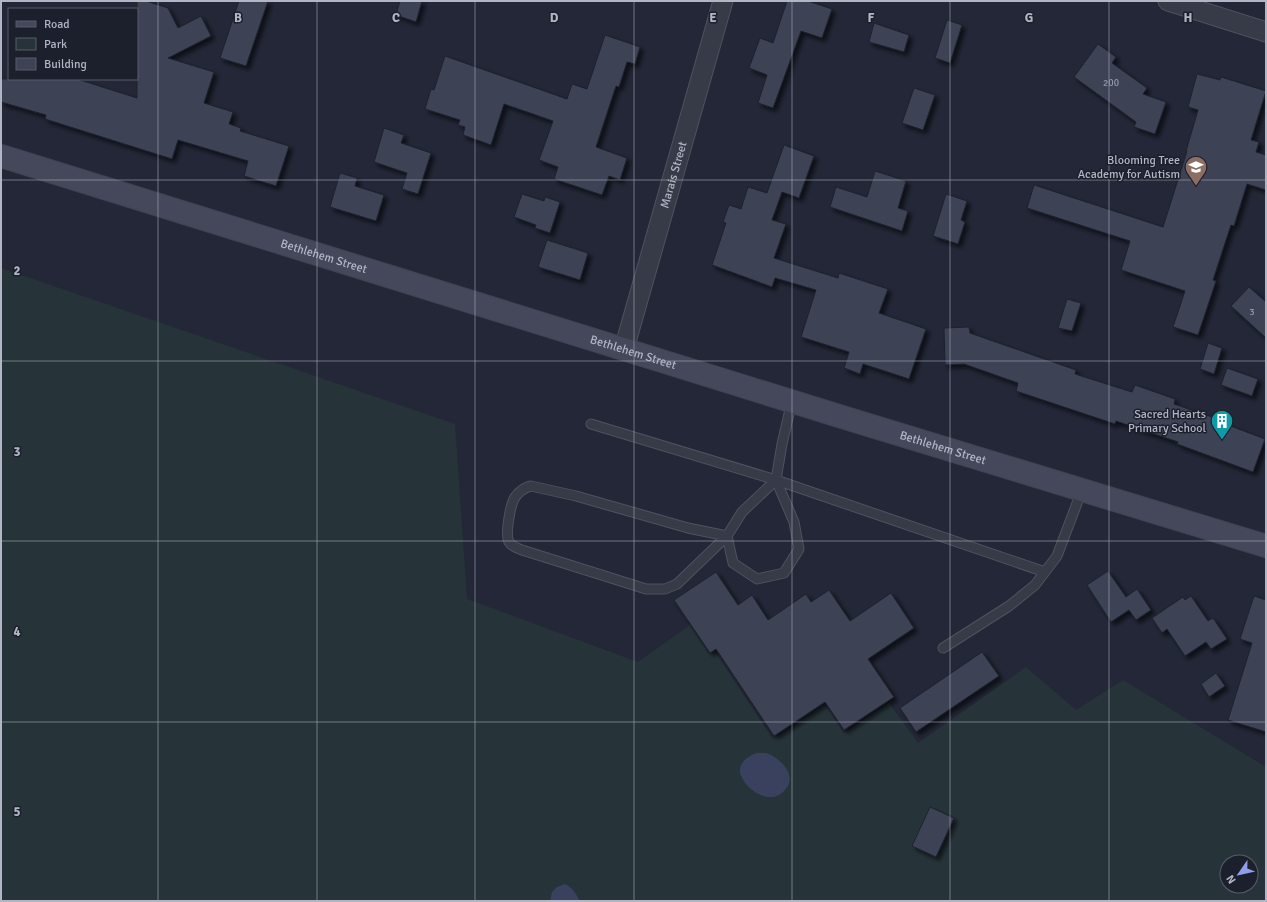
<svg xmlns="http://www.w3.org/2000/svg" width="1267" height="902" viewBox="0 0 1267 902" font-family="Signika,sans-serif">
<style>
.green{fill:#263439;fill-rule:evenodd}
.water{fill:#3a415e}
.building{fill:#3d4254;stroke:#1e212e;filter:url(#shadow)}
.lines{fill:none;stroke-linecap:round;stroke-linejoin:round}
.lane-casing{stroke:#4f525f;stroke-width:11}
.street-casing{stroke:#4f525f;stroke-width:21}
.secondary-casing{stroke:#404351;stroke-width:24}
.lane{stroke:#373a47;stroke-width:9}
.street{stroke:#373a47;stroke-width:19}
.secondary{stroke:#45485a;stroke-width:22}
.grid{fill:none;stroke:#b2b5c4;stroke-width:1;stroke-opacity:0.55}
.labels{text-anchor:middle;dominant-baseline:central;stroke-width:3;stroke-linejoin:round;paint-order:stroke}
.number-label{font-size:10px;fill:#9598a8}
.poi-label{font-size:12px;fill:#b2b5c4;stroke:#1c1f2c;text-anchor:end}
.street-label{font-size:12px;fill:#b2b5c4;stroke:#1c1f2c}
.grid-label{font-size:13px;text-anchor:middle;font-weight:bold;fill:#b2b5c4;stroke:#1c1f2c;stroke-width:3;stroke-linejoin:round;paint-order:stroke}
</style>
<defs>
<filter id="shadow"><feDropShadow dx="3.5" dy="3.5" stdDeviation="2" flood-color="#0009"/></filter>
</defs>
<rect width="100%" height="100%" fill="#232737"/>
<path class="green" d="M1 268 455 424 467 599 638 662 690 625 709 654 715 651 773 739 825 704 844 733 889 703 918 743 1026 667 1076 710 1123 680 1266 767V901H1ZM1227 862H1251V886H1227Z"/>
<path class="water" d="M757 753C760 753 763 753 766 753 781 758 798 776 785 790 773 804 755 795 745 783 743 779 739 774 740 769 741 761 750 755 757 753Z
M565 884C572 887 576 894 580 901H550L552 892 557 887Z"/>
<path class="building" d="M137 1H146L168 8 178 28 201 16 211 36 168 58 214 72 204 103 233 112 229 124 241 128 240 131 289 146 276 186 244 176 248 161 178 140 172 159 45 119 46 115 1 102V79H77L137 98Z
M239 1H268L246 66 220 58Z
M400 1H422L416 22 396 15Z
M787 1H808L832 9 822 38 801 31 773 108 758 103 767 75 749 68 760 38 773 43Z
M947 20 962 25 950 63 935 58Z
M874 23 909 35 904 52 869 42Z
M605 35 640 47 635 64 627 62 619 87 616 86 596 147 627 158 620 180 609 176 602 195 554 179 558 167 539 160 553 121 504 104 491 145 463 135 465 127 458 125 460 120 425 109 431 89 434 90 445 56 567 99 572 84 587 89Z
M1098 44 1116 57 1112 63 1147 88 1143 94 1166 102 1155 134 1134 127 1136 122 1074 77Z
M1197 74 1220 80 1221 77 1266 91 1251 140 1259 142 1256 152 1266 155V190L1247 184 1234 226 1231 225 1213 280 1216 281 1198 335 1173 327 1185 291 1121 270 1130 241 1027 208 1034 185 1163 227 1187 151H1186L1198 110 1188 107Z
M914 88 935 95 923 130 902 123Z
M384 128 404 135 401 143 431 153 418 194 402 189 407 173 374 162Z
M784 145 814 156 799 198 782 192 772 220 786 224 774 258 838 278 839 273 888 289 879 313 926 329 909 379 863 364 860 374 844 368 849 352 801 337 816 290 775 278 772 287 712 265 726 223 723 222 729 205 741 209 748 187 767 193Z
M875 171 906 181 898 208 908 211 902 231 830 207 836 187 867 197Z
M340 173 357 178 355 186 384 195 376 221 330 207Z
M522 194 544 201 545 197 560 202 550 233 535 228 536 225 514 217Z
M946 194 967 201 961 220 965 222 958 244 933 236Z
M547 240 588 253 580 280 538 267Z
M1249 287 1266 302V338L1231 306Z
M1067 299 1081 303 1072 331 1058 328Z
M969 327 970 333 1076 370 1075 374 1132 392 1135 385 1175 399 1174 404 1212 417V419L1265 439 1253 472 1177 444 1178 442 1116 421 1115 424 1016 391 1018 383 964 364 945 365 944 328Z
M1208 343 1222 348 1214 374 1200 369Z
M1227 368 1258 379 1252 396 1221 385Z
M1108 571 1126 597 1137 589 1151 610 1136 620 1129 610 1111 622 1087 585Z
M716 572 738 605 752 595 768 620 806 594 811 602 829 590 850 621 891 593 914 628 868 659 894 697 844 730 825 702 774 736 716 649 710 653 674 600Z
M1191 596 1208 621 1213 618 1227 639 1211 649 1206 642 1185 656 1167 629 1162 633 1152 618 1183 597 1185 600Z
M1254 596 1266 600V732L1228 720 1252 643 1240 639Z
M982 652 999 676 916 732 900 708Z
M1216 673 1225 686 1209 697 1201 684Z
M930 807 954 818 936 857 912 846Z"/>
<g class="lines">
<g class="lane-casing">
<path id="lane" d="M591 424 776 480 1045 572
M776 480 794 522 799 549 784 573 757 579 733 563 727 536 742 512Z
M776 480 782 444 792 401
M531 486 576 496 688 528 727 536 677 584 665 589H646L522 550C518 548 512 547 509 542 505 535 510 507 514 499 517 493 525 487 531 486Z
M943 648 1009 606 1035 585 1057 556 1082 490"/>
</g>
<g class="street-casing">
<g id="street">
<path d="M1168 1 1266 32"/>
<path id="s1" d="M624 349 723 1"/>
</g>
</g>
<g class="secondary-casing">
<g id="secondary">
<path id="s2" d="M1 156 852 420 1266 546"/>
</g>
</g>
<use href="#lane" class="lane"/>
<use href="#street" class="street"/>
<use href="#secondary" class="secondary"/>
</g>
<path class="grid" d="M158 1V901M317 1V901M475 1V901M634 1V901M792 1V901M950 1V901M1109 1V901M1 180H1266M1 361H1266M1 541H1266M1 722H1266"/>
<defs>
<g id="school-pin" transform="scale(1.15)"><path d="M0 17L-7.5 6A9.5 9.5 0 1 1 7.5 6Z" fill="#8d6e63" stroke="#1c1f2c"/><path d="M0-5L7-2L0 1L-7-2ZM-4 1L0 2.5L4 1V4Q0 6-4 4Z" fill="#fff"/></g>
<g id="building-pin" transform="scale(1.15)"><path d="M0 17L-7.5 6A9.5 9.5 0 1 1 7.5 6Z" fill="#0f9aa8" stroke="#1c1f2c"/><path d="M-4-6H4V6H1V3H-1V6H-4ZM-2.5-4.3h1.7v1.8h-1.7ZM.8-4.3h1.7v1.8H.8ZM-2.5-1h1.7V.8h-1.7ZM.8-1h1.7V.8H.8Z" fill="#fff"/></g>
</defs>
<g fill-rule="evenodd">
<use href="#school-pin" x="1196" y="167"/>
<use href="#building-pin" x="1222" y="421"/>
</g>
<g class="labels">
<g class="number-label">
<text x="1111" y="83">200</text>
<text x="1252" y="312">3</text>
</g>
<g class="poi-label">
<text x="1180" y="160">Blooming Tree<tspan x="1180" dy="14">Academy for Autism</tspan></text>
<text x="1206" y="414">Sacred Hearts<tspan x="1206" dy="14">Primary School</tspan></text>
</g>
<g class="street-label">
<text stroke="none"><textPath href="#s1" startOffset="181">Marais Street</textPath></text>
<text stroke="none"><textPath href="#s2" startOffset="338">Bethlehem Street</textPath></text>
<text stroke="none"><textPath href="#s2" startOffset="662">Bethlehem Street</textPath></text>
<text stroke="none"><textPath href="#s2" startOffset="986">Bethlehem Street</textPath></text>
</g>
</g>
<g class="grid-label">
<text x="238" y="22">B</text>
<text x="396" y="22">C</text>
<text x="554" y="22">D</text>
<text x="713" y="22">E</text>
<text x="871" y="22">F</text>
<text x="1029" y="22">G</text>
<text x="1188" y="22">H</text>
<text x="17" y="275">2</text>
<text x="17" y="456">3</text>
<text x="17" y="636">4</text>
<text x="17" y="816">5</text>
</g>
<rect width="1267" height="902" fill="none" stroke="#b2b5c4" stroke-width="4"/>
<rect x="8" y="8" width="130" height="72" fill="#1c1f2c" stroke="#585b69"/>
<rect x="16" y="21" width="20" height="6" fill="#45485a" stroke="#585b69"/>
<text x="44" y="28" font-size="12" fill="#b2b5c4">Road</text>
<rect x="16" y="38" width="20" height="12" fill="#263439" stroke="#585b69"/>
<text x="44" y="48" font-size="12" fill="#b2b5c4">Park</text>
<rect x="16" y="58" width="20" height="12" fill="#3d4254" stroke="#585b69"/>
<text x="44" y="68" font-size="12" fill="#b2b5c4">Building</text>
<g transform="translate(1239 874) rotate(236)"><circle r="19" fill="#1c1f2c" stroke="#585b69"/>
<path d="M0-3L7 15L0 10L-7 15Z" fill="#8e9eec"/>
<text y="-6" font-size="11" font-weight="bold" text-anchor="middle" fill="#b2b5c4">N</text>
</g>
</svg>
